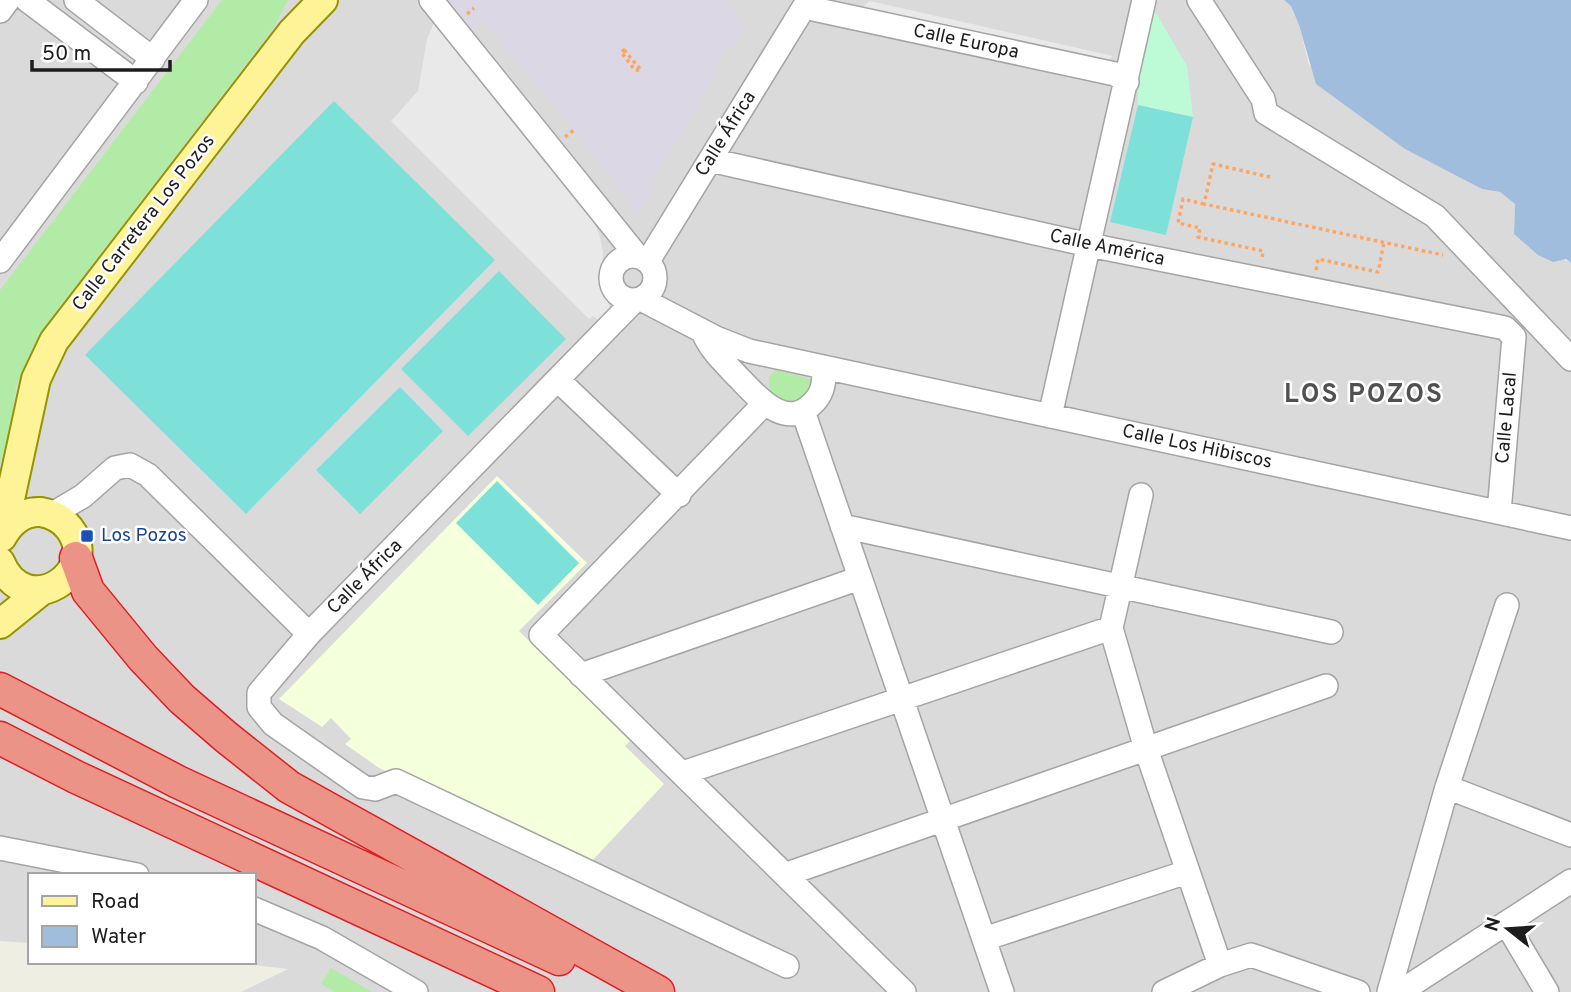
<svg xmlns="http://www.w3.org/2000/svg" width="1571" height="992" viewBox="0 0 1571 992" font-family="Overpass,sans-serif">
<style>
.residential{fill:#dbdada}
.education{fill:#f4ffdb}
.grass{fill:#b2eba6}
.park{fill:#bdfbd6}
.pitch{fill:#7de1da}
.parking{fill:#e9e9e9}
.plaza{fill:#dbd7e4}
.water{fill:#a1bdde}
.lines{fill:none;stroke-linecap:round;stroke-linejoin:round}
.minor-casing{stroke:#a4a4a4;stroke-width:26}
.major-casing{stroke:#969400;stroke-width:32}
.highway-casing{stroke:#df1d22;stroke-width:35}
.path{stroke:#ffa563;stroke-width:3.5;stroke-dasharray:3.5 3.5;stroke-linecap:butt}
.minor{stroke:#fff;stroke-width:23}
.major{stroke:#fff397;stroke-width:28}
.highway{stroke:#ea9386;stroke-width:32}
.transit-dot{fill:#1a4fb4;stroke:#fff;stroke-width:2.5}
.labels{text-anchor:middle;dominant-baseline:central;stroke-width:5;stroke-linejoin:round;paint-order:stroke}
.street-label{font-size:19px;fill:#1d1d1d;stroke:#fff}
.transit-label{font-size:19px;fill:#164399;stroke:#fff;text-anchor:start}
.district-label{font-size:26px;font-weight:bold;letter-spacing:2px;fill:#505050;stroke:#fff}
</style>
<rect width="100%" height="100%" fill="#efeee2"/>
<path class="residential" d="M0 0H1284L1291 6 1299 25 1309 65 1452 171 1482 189 1500 192 1515 204 1514 233 1571 263V992H241L288 969 227 962H254V875H30V943L0 941Z"/>
<path class="education" d="M497 476 587 563 519 631 630 741 625 746 664 784 590 863 379 768 345 744 351 739 331 718 322 727 279 699Z"/>
<path class="grass" d="M222 0H288L273 29 52 317 31 351 16 387 11 428 0 465V290Z
M775 370 808 378 813 384 803 399 789 405 769 393V378Z
M331 968 372 992H335L321 984Z"/>
<path class="park" d="M1153 8 1187 66 1193 117 1138 105V75Z"/>
<path class="pitch" d="M334 101 495 260 246 514 85 355Z
M1138 105 1193 117 1166 235 1110 222Z
M499 271 566 339 468 436 401 369Z
M400 387 443 431 360 514 316 470Z
M497 481 579 563 538 605 456 523Z"/>
<path class="parking" d="M870 1 1113 56 1101 66 857 11Z
M434 23 592 219 599 234 603 252 602 292 611 308 610 313 600 321 593 316 589 319 391 121 418 91 427 39Z"/>
<path class="plaza" d="M439 0H721L735 10 746 25 733 49 724 47 707 92 653 179 658 183 637 213 562 115 483 21 467 34Z"/>
<path class="water" d="M1284 0H1571V263L1566 259 1553 262 1538 255 1514 234 1515 204 1500 192 1482 189 1405 149 1316 84 1299 25 1291 6Z"/>
<g class="lines">
<g class="minor-casing">
<path id="minor" d="M27 0 136 82
M76 0 153 59
M431 0 637 256
M1199 0 1263 99 1266 113 1435 216 1571 359
M0 11 8 0
M710 160 1089 245 1505 328 1514 337 1499 512
M611 278a22 22 0 1 1 44 0a22 22 0 1 1-44 0Z
M0 261 196 0
M648 261 804 7 1115 74 1127 82
M641 299 716 338 749 351 1571 528
M635 300 309 634 259 693V707L273 724 363 787 375 789 396 781 787 966
M703 332C711 351 725 363 739 378 758 398 787 432 814 402 824 392 825 380 823 367
M558 380 679 495
M764 404 541 635 904 992
M803 411 1002 992
M1050 416 1144 0
M1141 495 1111 628 1146 749 1220 965
M51 515 83 496 115 468 130 465 148 475 309 634
M842 526 1331 632
M581 675 860 578
M683 773 1111 628
M1447 787 1571 835
M0 848 137 875
M787 874 1326 686
M254 909 322 938 416 992
M1506 923 1547 992
M984 939 1187 872
M1164 992 1220 965 1251 955 1358 992
M1389 992 1447 787 1507 605
M1400 992 1571 881"/>
</g>
<g class="major-casing">
<path id="major" d="M2 536 36 379 54 341 292 32 323 0
M0 562C26 624 103 571 69 528 62 519 52 514 41 512 22 511 10 522 2 537
M0 624 41 591"/>
</g>
<g class="highway-casing">
<path id="highway" d="M76 558 88 591 143 658 182 699 226 737 289 787 658 992
M0 689 178 782 559 959
M0 738 76 777 538 992"/>
</g>
<path class="path" d="M467 14 474 8
M624 50 641 70H635L621 52Z
M565 137 574 130
M1270 177 1213 164 1204 204 1443 255
M1204 204 1183 199 1178 223 1200 228 1198 237 1263 251 1262 259
M1316 270 1318 259 1378 272 1384 242"/>
<use href="#minor" class="minor"/>
<use href="#major" class="major"/>
<use href="#highway" class="highway"/>
</g>
<rect class="transit-dot" x="80" y="529" width="14" height="14" rx="3.5"/>
<g class="labels">
<g class="street-label">
<text transform="translate(966 42) rotate(12)">Calle Europa</text>
<text transform="translate(726 134) rotate(-58)">Calle África</text>
<text transform="translate(144 223) rotate(-52)">Calle Carretera Los Pozos</text>
<text transform="translate(1107 248) rotate(12)">Calle América</text>
<text transform="translate(1507 418) rotate(-85)">Calle Lacal</text>
<text transform="translate(1197 447) rotate(12)">Calle Los Hibiscos</text>
<text transform="translate(365 577) rotate(-45)">Calle África</text>
</g>
<g class="transit-label">
<text x="101" y="536">Los Pozos</text>
</g>
<g class="district-label">
<text x="1364" y="395">LOS POZOS</text>
</g>
</g>
<rect x="28" y="873" width="228" height="91" fill="#ffffff" stroke="#a5a5a5" stroke-width="2"/>
<rect x="42" y="896" width="35" height="10" fill="#fff397" stroke="#a5a5a5" stroke-width="2"/>
<text x="91" y="908" font-size="21" fill="#1d1d1d">Road</text>
<rect x="42" y="926" width="35" height="21" fill="#a1bdde" stroke="#a5a5a5" stroke-width="2"/>
<text x="91" y="943" font-size="21" fill="#1d1d1d">Water</text>
<g transform="translate(1508 929) rotate(287)" stroke="#ffffff" stroke-width="5" paint-order="stroke">
<path d="M0-5L12 26L0 18L-12 26Z" fill="#1d1d1d"/>
<text y="-10" font-size="19" font-weight="bold" text-anchor="middle" fill="#1d1d1d">N</text>
</g>
<path d="M32 60v10h138v-10" fill="none" stroke="#1d1d1d" stroke-width="3.5"/>
<text x="42" y="60" font-size="21" fill="#1d1d1d" stroke="#ffffff" stroke-width="5" paint-order="stroke">50 m</text>
</svg>
